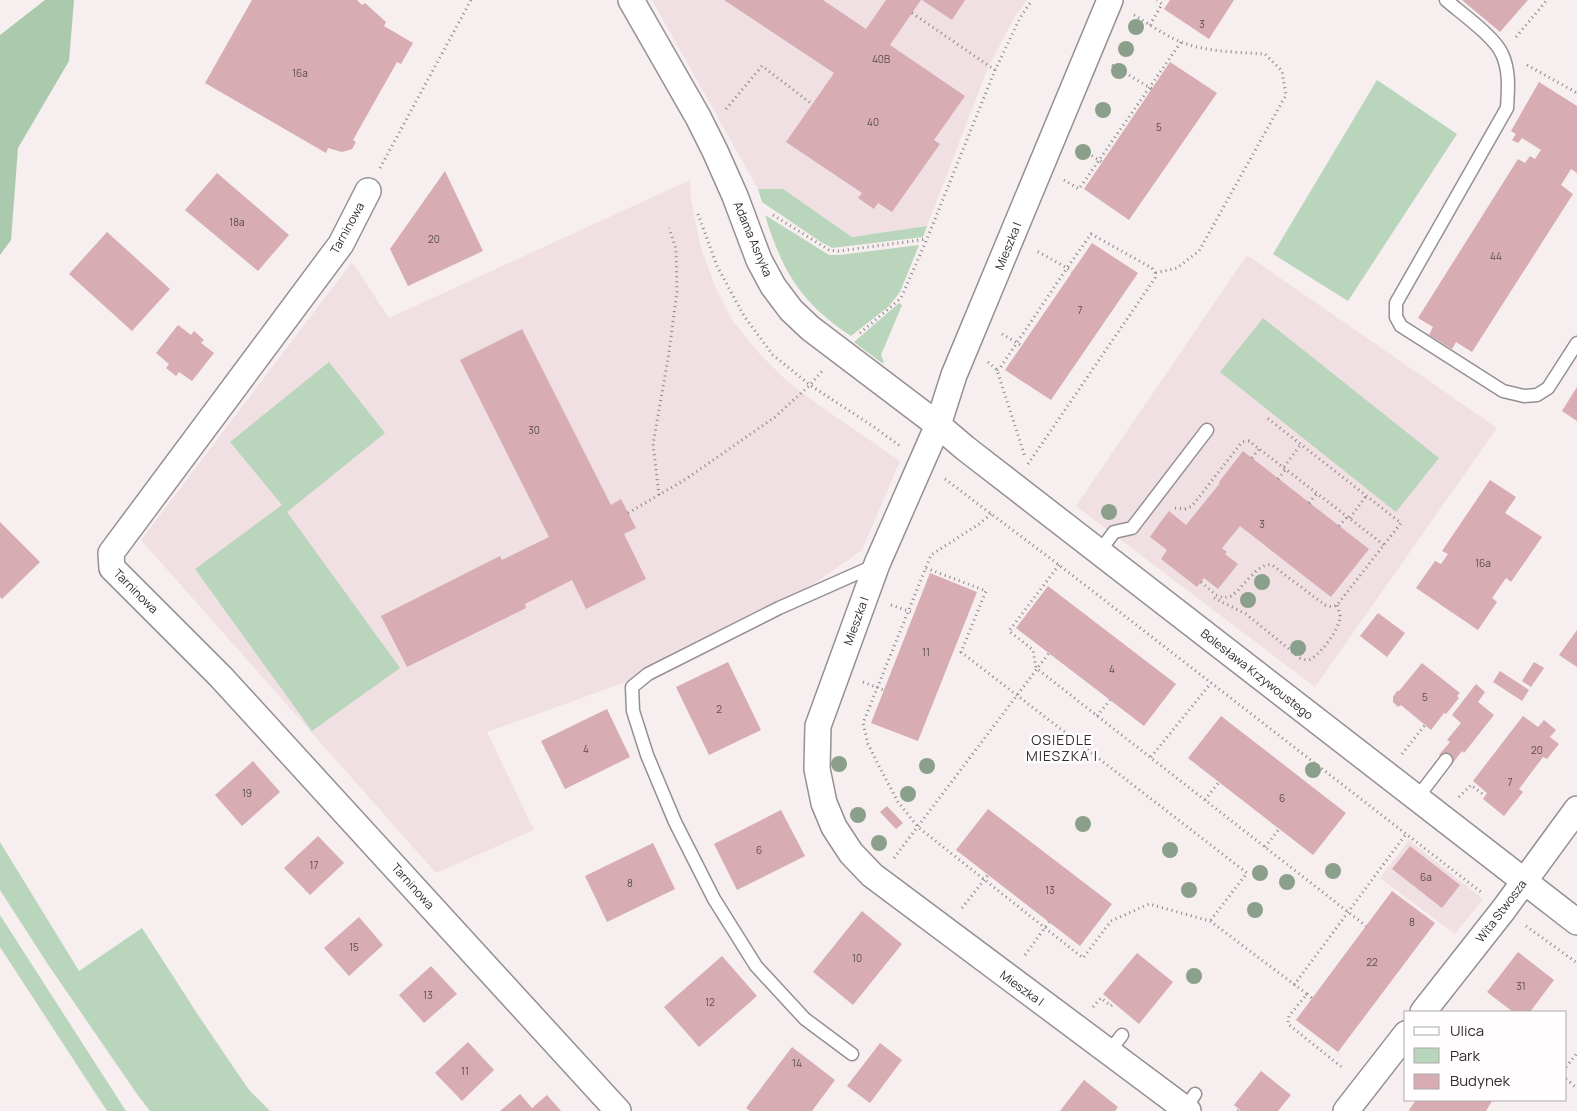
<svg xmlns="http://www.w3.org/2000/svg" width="1577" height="1111" viewBox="0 0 1577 1111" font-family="Manrope,sans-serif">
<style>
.built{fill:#f1e0e3}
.green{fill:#b9d5bb}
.forest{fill:#abcaad}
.building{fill:#d7acb2}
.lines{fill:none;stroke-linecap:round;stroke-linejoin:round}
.service-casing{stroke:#979091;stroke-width:15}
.minor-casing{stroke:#979091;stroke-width:28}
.path{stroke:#8a8586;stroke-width:3;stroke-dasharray:1 4;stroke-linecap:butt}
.service{stroke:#fff;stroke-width:12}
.minor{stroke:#fff;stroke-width:25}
.tree{fill:#8ba08b}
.labels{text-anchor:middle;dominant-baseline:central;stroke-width:5;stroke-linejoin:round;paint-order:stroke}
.number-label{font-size:10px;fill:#5a4e50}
.street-label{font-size:12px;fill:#312e2f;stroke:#fffdfd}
.neighbourhood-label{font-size:14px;letter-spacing:1px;fill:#312e2f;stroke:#fffdfd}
</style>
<rect width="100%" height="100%" fill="#f6eeef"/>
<path class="built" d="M652 0H1027L1015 16 987 70 927 226 852 237 783 189H758Z
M690 180 691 200 701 248 715 286 732 320 758 352 787 381 823 408 900 461 862 550 779 608 648 674 487 732 534 830 436 873 141 540 352 262 389 318Z
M1247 255 1497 428 1315 687 1076 506Z
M1409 840 1483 899 1455 934 1380 878Z"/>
<path class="green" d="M1377 80 1457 134 1348 301 1273 254Z
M783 189 852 237 927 226 923 237 832 248 821 242 762 202 758 189Z
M765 215 829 255H840L919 245 900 292 889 306 851 336C801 303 782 271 765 215Z
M899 303 902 305 881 355 884 362 882 363 854 342Z
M1263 318 1439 458 1396 512 1220 372Z
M329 362 385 433 287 512 400 668 312 731 195 569 282 505 230 442Z
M0 842 79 971 142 928 200 1018 249 1090 270 1111H150L137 1094 47 963 0 890Z
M0 915 124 1108 126 1111H107L0 947Z"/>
<path class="forest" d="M45 0H74L69 61 18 148 11 240 0 255V35Z"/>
<path class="building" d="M252 0H357L362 5 365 3 386 22 384 26 413 43 401 64 397 62 353 140 356 142 352 149 342 152 328 148 326 153 205 83Z
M724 0H823L866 29 886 0H921L890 45 965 96 934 140 940 144 892 212 878 203 874 209 858 198 862 193 786 142 834 73Z
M922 0H965L952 20Z
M1170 0H1234L1209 39 1164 9Z
M1462 0H1528L1500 32Z
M1170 62 1217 93 1129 220 1084 189Z
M1539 82 1577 106V173L1571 169 1561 185 1573 194 1472 352 1456 342 1452 349 1429 335 1433 327 1418 318 1518 159 1525 163 1530 156 1535 159 1541 150 1522 138 1518 143 1512 140 1516 134 1511 131Z
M445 171 483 251 408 286 390 249Z
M217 173 289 235 258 271 185 210Z
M107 232 170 289 132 331 69 274Z
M1092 243 1138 273 1051 400 1005 370Z
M178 325 191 335 194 331 204 340 201 343 214 353 192 381 179 372 176 376 166 368 169 364 156 353Z
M522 329 611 505 621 499 636 528 624 534 646 579 586 609 572 580 525 604 526 608 407 667 381 616 500 556 502 560 549 537 460 360Z
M1577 387V421L1562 411Z
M1243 451 1369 549 1331 597 1240 526 1222 548 1227 552 1225 554 1238 564 1218 589 1204 578 1197 587 1161 559 1167 550 1150 537 1159 524 1169 511 1186 525 1220 483 1219 482Z
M1490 480 1516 497 1505 513 1542 537 1511 582 1506 578 1492 598 1497 602 1478 630 1416 588 1435 561 1441 564 1448 554 1442 551Z
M0 522 40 562 2 599 0 597Z
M930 573 977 592 918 741 871 723Z
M1048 586 1176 684 1144 726 1016 628Z
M1378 613 1405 633 1387 657 1360 636Z
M1577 630V667L1559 655Z
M728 662 761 730 709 755 676 687Z
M1534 662 1544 668 1531 687 1522 681Z
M1422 663 1460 693 1457 696 1459 698 1446 714 1444 713 1431 730 1401 705 1398 707 1393 702V697L1397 691H1399Z
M1500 671 1529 690 1522 701 1493 682Z
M1476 684 1485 692 1478 702 1494 715 1464 753 1462 751 1452 764 1439 755 1450 742 1447 740 1461 723 1452 715Z
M607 709 630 757 565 789 541 741Z
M1221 716 1346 813 1313 855 1188 758Z
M1523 716 1538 727 1544 720 1556 730 1550 737 1559 744 1547 759 1543 757 1519 789 1523 792 1504 816 1483 799 1487 793 1473 781Z
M253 761 280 792 242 826 215 795Z
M887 806 903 823 896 829 880 812Z
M988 809 1112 904 1080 946 956 850Z
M781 810 805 856 737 890 714 844Z
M318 836 344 863 310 895 284 868Z
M653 843 675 889 607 922 585 876Z
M1410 846 1460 885 1442 908 1392 869Z
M1392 891 1435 923 1338 1052 1296 1020Z
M862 911 902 944 853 1005 813 972Z
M359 917 383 945 349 976 324 948Z
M1518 952 1554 980 1530 1012H1513L1487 992Z
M1137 953 1173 982 1139 1024 1103 994Z
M722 956 757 996 699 1047 664 1007Z
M431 966 457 994 424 1023 399 995Z
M468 1042 494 1070 462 1101 435 1073Z
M880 1043 902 1060 870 1103 847 1086Z
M792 1047 835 1080 812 1111H750L746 1108Z
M1261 1071 1291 1095 1278 1111H1241L1234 1105Z
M1084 1080 1118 1107 1115 1111H1060Z
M520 1094 532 1108 547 1095 561 1111H500Z
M1416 1100H1489L1492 1101 1486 1111H1410L1409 1110Z"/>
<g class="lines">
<g class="service-casing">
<path id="service" d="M1446 0C1461 13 1495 37 1502 54 1510 71 1508 90 1507 108L1396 303V317L1401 326 1503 391 1524 396 1537 395 1548 388 1577 343
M1100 551 1114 532 1132 528 1207 430
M1417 798 1446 760
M1109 1052 1122 1035
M852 1054 805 1019 756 966 714 899 675 822 647 755 633 711 632 687 648 674 779 608 876 565
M1185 1109 1195 1094"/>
</g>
<g class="minor-casing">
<path id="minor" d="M631 0 698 117 715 151 735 196 759 260 773 286 791 310 810 328 938 425 965 448 1577 922
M1110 0 954 375 938 425 877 564 818 726 817 769 824 803 834 827 851 853 872 875 1188 1111
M368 191 341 244 111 553 112 568 221 677 618 1111
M1423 1012 1504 909 1577 809
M1346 1111 1406 1034"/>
</g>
<path class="path" d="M912 13 995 70
M1134 15C1149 24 1164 35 1181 42 1206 52 1237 52 1265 54L1282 71 1286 95 1199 251 1177 268 1155 273
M1150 25 1162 4 1157 0
M1516 37 1547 0
M1112 65 1152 89
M1527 65 1577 93
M726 109 762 66 812 104
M1079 148 1102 162
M380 168 471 0
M1064 180 1079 189 1181 42
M698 214 717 266 744 316 773 355 810 385 874 427 900 446
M773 215 829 250 839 251 927 239
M860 333 901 298 927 239 995 70 1020 18 1032 0
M1002 334 1022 346
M988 362 997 370 1025 457
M997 370 1000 368 1067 268 1072 272
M1252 458 1259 449
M1028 464 1155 278V273L1152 268 1091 234 1067 268 1035 250
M1284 467 1301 444
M945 479 1059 565 1481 892
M1278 479 1286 469
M659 495 653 444 668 359 677 292 676 249 669 228
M1309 503 1317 493
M1175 508 1185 509 1192 506 1242 442 1249 441 1384 545
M628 513 686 479 775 417 810 385 822 371
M991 514 979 524 931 555 863 723 868 744 882 772 898 802 918 827 1083 958 1111 921 1149 904 1210 921 1307 994 1289 1016 1288 1024 1344 1069
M1350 518 1366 496
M1339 526 1348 516
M1059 565 1009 631 1033 650 1036 668 1366 926
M926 568 986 591 961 652 1247 873 1210 921
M1201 582 1216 595 1223 598C1226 597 1228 597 1231 596 1243 589 1257 562 1272 565L1325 605 1332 607 1337 605 1401 523 1266 417
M1214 598 1246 614 1300 658C1304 659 1307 661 1311 659 1321 654 1340 628 1340 617 1340 613 1338 609 1337 605
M891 605 914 613
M863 682 884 690
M1097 716 1110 700
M1402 754 1425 725
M1151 757 1211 683
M1459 797 1471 785 1485 796
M1205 800 1219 782
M1265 847 1279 829
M894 858 1049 653
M962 908 988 875
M1526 926 1577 963
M1025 955 1049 922
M1294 985 1406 834
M1307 994 1312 998
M1093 1007 1101 998 1111 1006 1114 1003
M1566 1067 1577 1053
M1566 1079 1577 1088
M1238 1111 1239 1110"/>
<use href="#service" class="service"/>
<use href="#minor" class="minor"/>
</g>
<g class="tree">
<circle cx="1136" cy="27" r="8"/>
<circle cx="1126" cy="49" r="8"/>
<circle cx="1119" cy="71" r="8"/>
<circle cx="1103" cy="110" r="8"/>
<circle cx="1083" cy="152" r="8"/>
<circle cx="1109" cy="512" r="8"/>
<circle cx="1262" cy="582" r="8"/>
<circle cx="1248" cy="600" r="8"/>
<circle cx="1298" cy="648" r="8"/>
<circle cx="839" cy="764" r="8"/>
<circle cx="927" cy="766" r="8"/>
<circle cx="1313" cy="770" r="8"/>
<circle cx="908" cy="794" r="8"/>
<circle cx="858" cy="815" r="8"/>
<circle cx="1083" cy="824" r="8"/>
<circle cx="879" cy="843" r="8"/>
<circle cx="1170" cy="850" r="8"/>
<circle cx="1333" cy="871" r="8"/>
<circle cx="1260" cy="873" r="8"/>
<circle cx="1287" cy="882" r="8"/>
<circle cx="1189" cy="890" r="8"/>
<circle cx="1255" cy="910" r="8"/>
<circle cx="1194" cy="976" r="8"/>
</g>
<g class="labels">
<g class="number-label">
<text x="1202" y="24">3</text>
<text x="881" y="59">40B</text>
<text x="300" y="73">16a</text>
<text x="873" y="122">40</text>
<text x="1159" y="127">5</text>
<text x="237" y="222">18a</text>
<text x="434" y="239">20</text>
<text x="1496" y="256">44</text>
<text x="1080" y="310">7</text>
<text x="534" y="430">30</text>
<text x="1262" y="524">3</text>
<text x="1483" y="563">16a</text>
<text x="926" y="652">11</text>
<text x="1112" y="669">4</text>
<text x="1425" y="697">5</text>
<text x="719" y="709">2</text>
<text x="586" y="749">4</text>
<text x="1537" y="750">20</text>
<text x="1510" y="782">7</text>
<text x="247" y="793">19</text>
<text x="1282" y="798">6</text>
<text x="759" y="850">6</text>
<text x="314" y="865">17</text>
<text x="1426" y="877">6a</text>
<text x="630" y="883">8</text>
<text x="1050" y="890">13</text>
<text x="1412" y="922">8</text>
<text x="354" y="947">15</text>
<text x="857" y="958">10</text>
<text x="1372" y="962">22</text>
<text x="1521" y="986">31</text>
<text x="428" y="995">13</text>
<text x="710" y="1002">12</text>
<text x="797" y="1063">14</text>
<text x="465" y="1071">11</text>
</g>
<g class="street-label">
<text transform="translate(347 228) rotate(-61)">Tarninowa</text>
<text transform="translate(753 239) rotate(67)">Adama Asnyka</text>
<text transform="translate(1008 246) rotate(-68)">Mieszka I</text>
<text transform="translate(136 591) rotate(45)">Tarninowa</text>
<text transform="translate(856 621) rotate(-70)">Mieszka I</text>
<text transform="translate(1257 674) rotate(38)">Bolesława Krzywoustego</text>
<text transform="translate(413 886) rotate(48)">Tarninowa</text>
<text transform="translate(1501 911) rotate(-53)">Wita Stwosza</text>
<text transform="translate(1022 988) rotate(36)">Mieszka I</text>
</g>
<g class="neighbourhood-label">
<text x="1062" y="739">OSIEDLE<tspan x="1062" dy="16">MIESZKA I</tspan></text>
</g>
</g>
<rect x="1404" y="1011" width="162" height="90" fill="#fffdfd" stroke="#adaaab"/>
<rect x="1414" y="1027" width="25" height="8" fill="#ffffff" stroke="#adaaab"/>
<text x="1450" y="1036" font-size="15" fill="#312e2f">Ulica</text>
<rect x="1414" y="1048" width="25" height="15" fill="#b9d5bb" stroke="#adaaab"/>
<text x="1450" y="1061" font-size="15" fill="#312e2f">Park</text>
<rect x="1414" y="1074" width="25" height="15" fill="#d7acb2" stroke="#adaaab"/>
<text x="1450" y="1086" font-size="15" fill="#312e2f">Budynek</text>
</svg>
